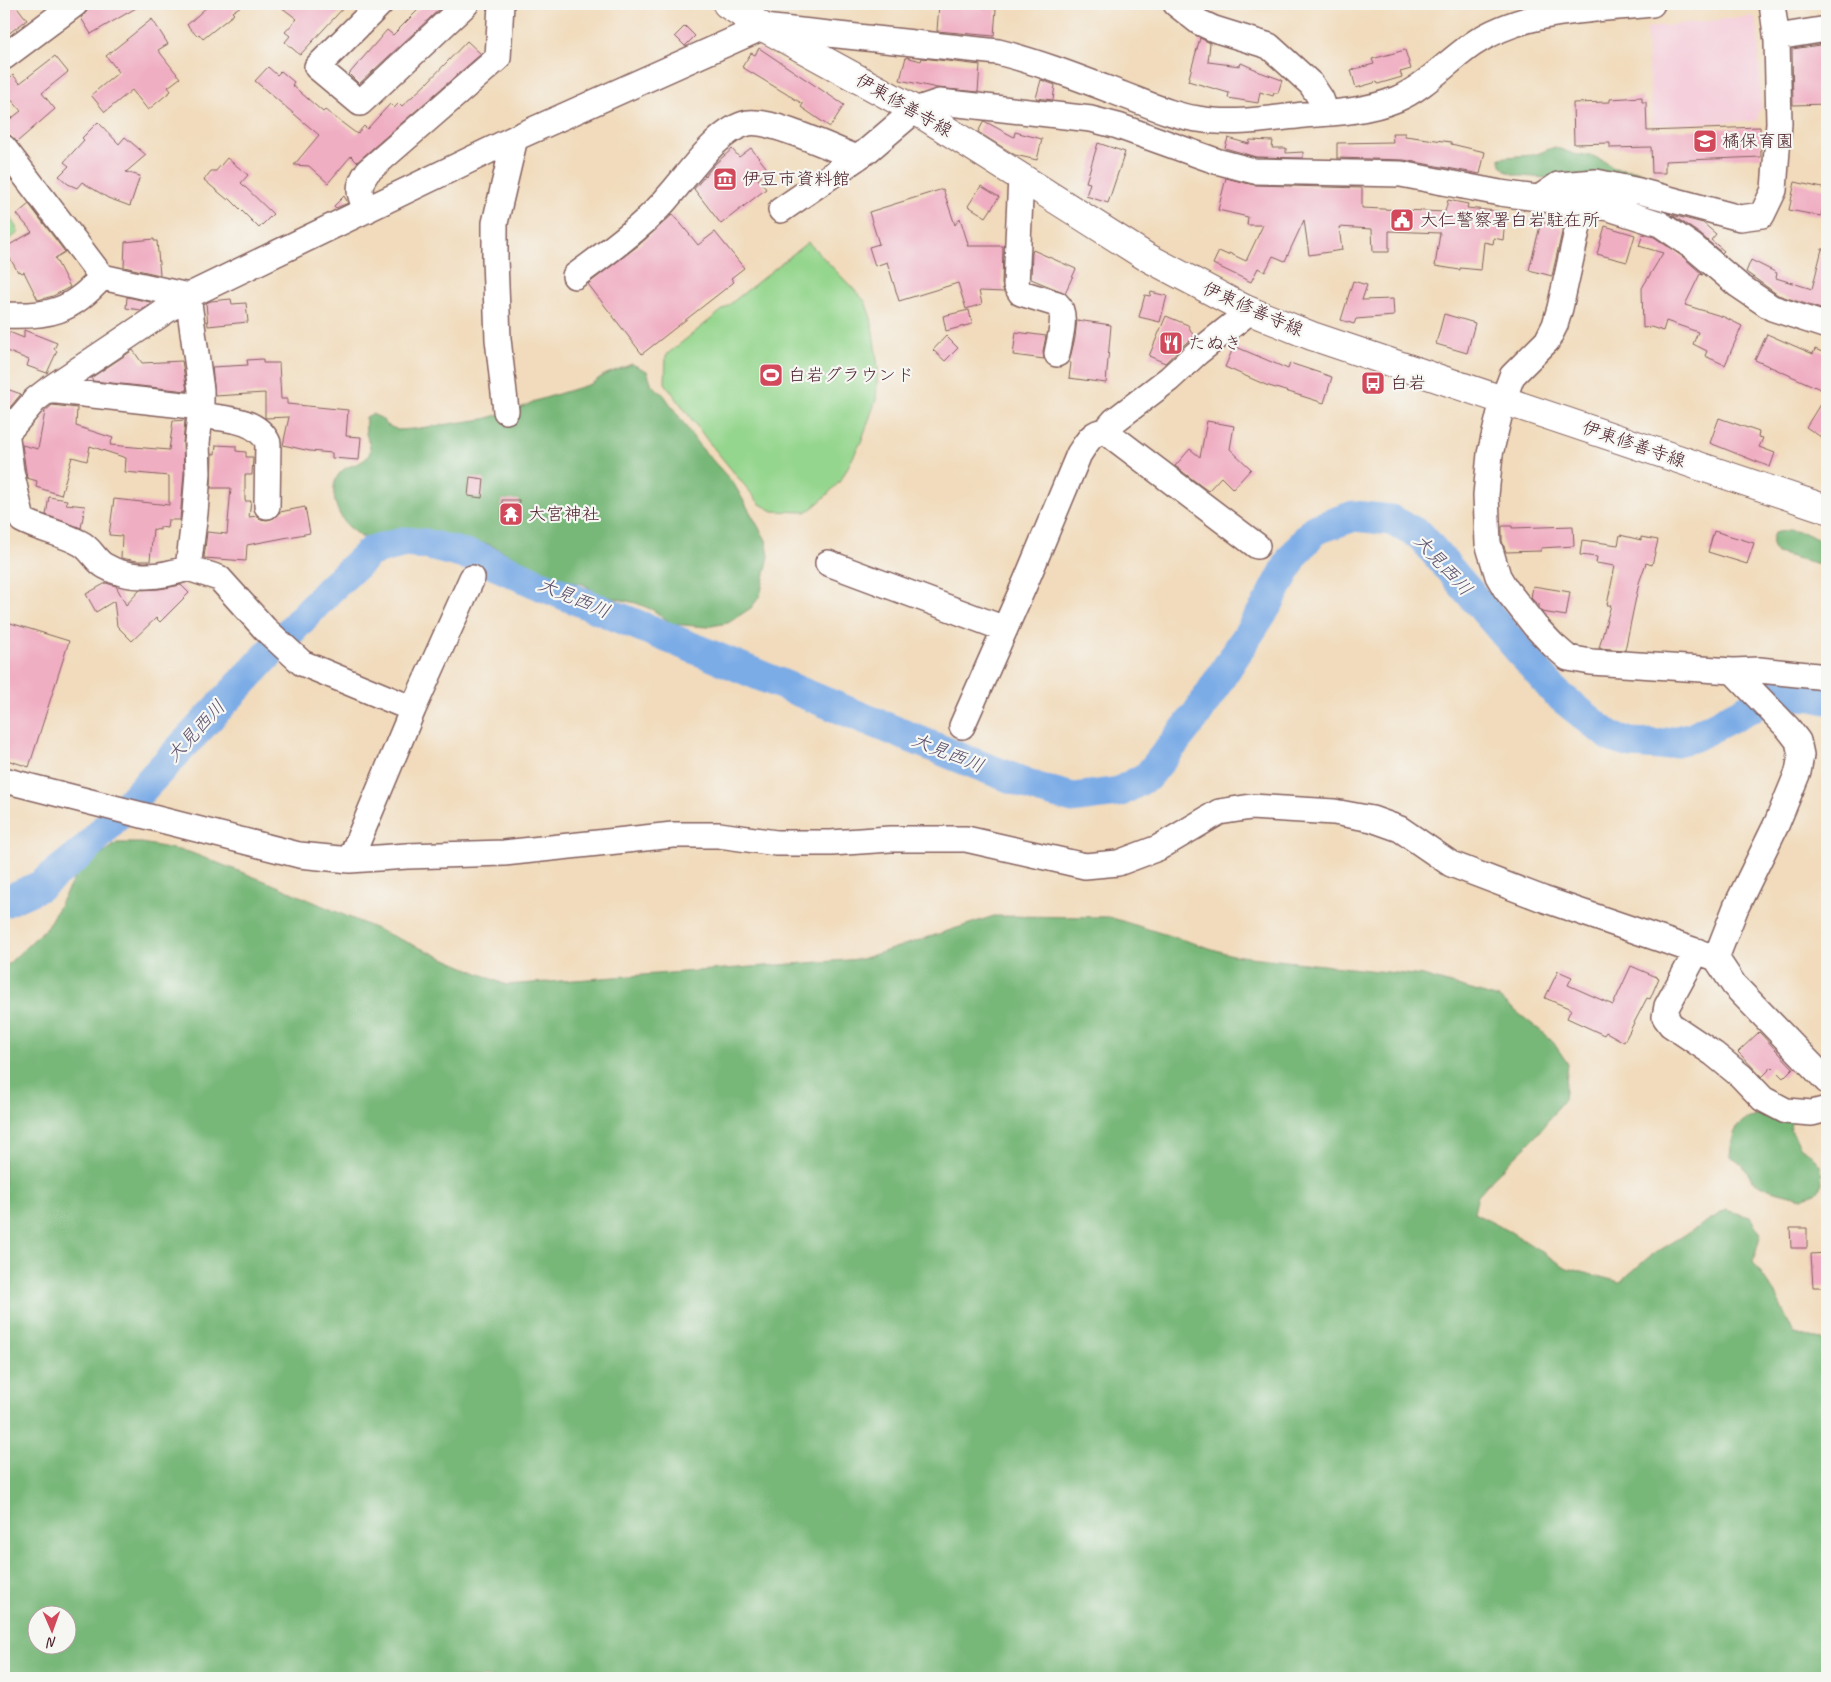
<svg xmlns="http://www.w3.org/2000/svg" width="1831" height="1682" viewBox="0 0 1831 1682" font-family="Caveat,'Klee One',sans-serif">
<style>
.built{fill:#f5cfdb}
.green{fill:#94d68d;stroke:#6f7a5c}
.forest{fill:#77b778;stroke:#606b52;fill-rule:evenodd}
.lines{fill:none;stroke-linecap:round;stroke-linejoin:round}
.river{stroke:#7bace6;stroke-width:31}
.building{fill:#f0aec3}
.minor-casing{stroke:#84615e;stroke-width:28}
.major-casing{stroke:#84615e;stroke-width:30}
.minor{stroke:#fff;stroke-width:25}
.major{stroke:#fff;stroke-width:28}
.labels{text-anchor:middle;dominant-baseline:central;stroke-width:4.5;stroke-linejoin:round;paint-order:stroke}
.street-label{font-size:18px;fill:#4a1f2b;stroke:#f6f6f2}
.poi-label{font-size:18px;fill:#4a1f2b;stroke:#f6f6f2;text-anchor:start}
.water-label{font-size:19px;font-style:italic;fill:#5b506c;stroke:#f6f6f2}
</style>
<rect width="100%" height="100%" fill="#f6f6f2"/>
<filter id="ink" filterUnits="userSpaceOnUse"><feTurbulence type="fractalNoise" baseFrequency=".02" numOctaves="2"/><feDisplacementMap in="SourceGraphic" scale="10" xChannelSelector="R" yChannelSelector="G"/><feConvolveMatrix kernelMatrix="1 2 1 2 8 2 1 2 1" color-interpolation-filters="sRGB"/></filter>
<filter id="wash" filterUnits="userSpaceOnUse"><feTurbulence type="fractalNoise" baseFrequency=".0096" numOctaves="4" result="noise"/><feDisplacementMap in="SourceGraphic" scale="20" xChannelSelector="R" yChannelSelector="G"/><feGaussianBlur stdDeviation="1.12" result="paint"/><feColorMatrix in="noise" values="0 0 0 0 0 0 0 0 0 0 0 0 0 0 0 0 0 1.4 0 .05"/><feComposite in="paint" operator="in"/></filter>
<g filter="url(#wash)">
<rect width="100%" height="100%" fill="#f1dbbc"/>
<path class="built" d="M1754 16 1758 30 1761 110 1758 111V121L1652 125 1646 28Z"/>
<path class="green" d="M4 207 19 232 4 244Z
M808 242 865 301 871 318 878 367 876 400 861 442 841 480 825 497 812 508 806 512 773 511 760 504 707 440 665 383 666 355Z"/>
<path class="forest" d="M1555 147 1576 155H1590L1602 160 1614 168 1639 171 1663 182 1662 187 1521 176C1509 173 1500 171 1500 158 1511 156 1521 156 1532 155 1540 154 1547 149 1555 147Z
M632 364 647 371 652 385 664 395 698 444 734 484 766 540 769 556 760 596 751 608 728 623 706 627 672 624 653 610 636 603 600 595 583 584 543 576 524 562 488 544 416 532 390 533 376 536 361 537C357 534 353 531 349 527 336 515 326 485 342 471 350 463 366 465 370 452 371 445 367 439 366 433 365 428 366 422 366 417L372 414 381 418 387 425 398 430 413 429 484 419 516 410 535 401 591 384 604 375Z
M1789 530 1805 533 1827 544V566L1777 553C1771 546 1770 541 1774 533Z
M117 843H142L189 852 270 883 506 985 861 959 994 916 1109 917 1232 955 1423 976 1499 998 1551 1039 1568 1064 1564 1100 1534 1138 1493 1178 1478 1195 1474 1213 1511 1232 1567 1268 1620 1282 1650 1256 1726 1210 1750 1217 1761 1234 1753 1262 1775 1294 1794 1334 1827 1340V1678H4V968L47 927 77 873ZM68 1614V1644H38V1614Z
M1764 1111 1792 1119 1791 1131 1801 1147 1809 1152 1821 1167 1822 1183 1818 1192 1802 1198 1771 1190 1753 1181 1742 1164 1730 1157C1731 1146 1732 1130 1742 1122 1746 1118 1757 1117 1764 1111Z"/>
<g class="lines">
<path class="river" d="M4 902 40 886 85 850 329 590 371 551 405 542 425 544 480 558 545 587 963 759 1040 789 1073 798 1119 792 1148 776 1197 714 1269 602 1292 558 1314 530 1354 516 1391 520 1420 535 1556 693 1611 737 1631 743 1660 745 1693 737 1777 694 1813 696 1827 699"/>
</g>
<g id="blocks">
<path class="building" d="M12 4H15L27 20 4 37V10Z
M94 4H143L91 34 81 18 88 10 89 7Z
M212 4H244L232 12 234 14 203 39 199 34 197 36 187 25 209 5Z
M277 4H347L300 55 285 42 290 36 285 32 297 19Z
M424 4H445L359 84 349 74 387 30 393 35Z
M939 4H970V6L996 9 994 36 937 31Z
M152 19 168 44 158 50 180 78 168 87 171 91 148 110 132 90 105 112 91 95 119 72 106 56Z
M685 26 695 36 685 46 675 36Z
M1200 38 1210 43 1208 62 1240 66 1241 63 1257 70V71L1282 80 1278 93H1274L1273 96 1260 92 1258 103 1228 98 1229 93 1188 81Z
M467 41 481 54 357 162 351 156 328 183 309 166 294 165 319 135 255 81 268 67 277 75 281 71 294 82 292 85 323 112 325 110 357 134 364 126 367 129 390 104 394 108 399 103 402 106 426 84Z
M1827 44V104L1793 105 1792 49Z
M759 48 844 105 830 127 801 107 803 104 742 67 751 53 755 55Z
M1405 50 1411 69 1400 72 1402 77 1378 84 1377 82 1356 88 1351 70 1374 64 1372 59Z
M55 56 68 72 42 93 55 109 17 142 10 135 4 134V124L21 111 4 91V83L13 75 20 83Z
M906 57 921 61 922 58 980 65 978 92 937 88 900 80Z
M1041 80 1055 85 1053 100 1036 98Z
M1642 97V102H1646L1647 131 1760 127 1761 157 1665 161V173H1652L1651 147 1610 148V143L1574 144 1573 103 1610 102V99Z
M984 121 1014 137 1015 132 1042 139 1037 160 1015 155 978 132Z
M98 122 119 144 125 137 146 155 126 172 140 176 130 206 108 198 82 182 77 188 68 184 59 176 69 166 64 162 84 140 82 138Z
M1392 133H1405V136L1451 142V144L1485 152 1480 174 1404 160 1337 158V143L1393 142Z
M1228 138 1249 144 1250 140 1273 141 1272 148H1286V153L1303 152V158L1256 157 1225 148Z
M1098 143 1125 152 1108 203 1086 196 1090 183 1086 182Z
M751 148 769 171 758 179 766 189 721 224 694 189 715 164 732 149 739 157Z
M227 158 248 175 241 183 273 214 259 228 229 198 228 200 204 180 211 171H216Z
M1226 178 1254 185 1362 188V208L1445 212 1448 200 1468 204 1467 208 1506 212 1503 240 1494 238 1493 244 1484 242 1481 270 1460 268V270L1435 266 1440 233 1389 231V252H1373L1372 229 1339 227 1342 250 1309 255 1304 220 1285 261 1273 256 1265 272 1258 268 1251 282 1213 264 1219 251 1228 255 1229 253 1246 261 1263 225H1247L1248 217 1218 210Z
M1795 182 1827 189 1821 216 1789 210Z
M981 186 999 197 986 217 968 206Z
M943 189 955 225 960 218 968 244 967 246H1003L1002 284 1004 292 979 291 982 304 966 309 958 283 899 301 887 262 875 266 869 247 879 244 869 212Z
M344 196 348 203 336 208 334 206Z
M29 204 65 252 55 258 70 287 53 296 38 300 24 272 22 273 20 271 18 272 4 248 32 232 17 214Z
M673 214 698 245 715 232 744 268 731 278 734 282 642 354 588 284 639 245Z
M1672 215 1703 223 1716 234 1711 240 1724 251 1722 253 1700 234Z
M1541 222 1563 228 1552 276 1529 270Z
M1605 226 1635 235 1627 262 1597 254Z
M1643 234 1654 237 1683 257 1703 275 1700 274 1685 305 1724 317 1742 326 1725 365 1705 356 1707 351 1693 344 1698 332 1666 321 1663 331 1651 327 1643 328 1642 288 1663 253 1639 246Z
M154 239V241H157L160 275 124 267 125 242Z
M1822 249H1827V311L1778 295 1746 272 1751 260 1777 273 1776 278 1812 289Z
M1033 250 1076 269 1065 293 1031 279 1032 253Z
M1353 281 1367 285 1362 300 1393 299 1394 316 1356 319 1354 324 1341 320Z
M1151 292 1167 296 1160 322 1139 317 1145 295 1150 296Z
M127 297 150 302 149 305 141 310 126 308Z
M231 299 232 304 246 303 248 322 208 326 206 303 211 301Z
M969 310 972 324 946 331 943 316Z
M1444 314 1475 323 1467 353 1436 344Z
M1166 316 1188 325 1194 337 1186 343 1165 363 1149 356Z
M1077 320 1111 325 1106 383 1069 378 1071 363 1069 362 1075 338Z
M24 330 57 343 54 349 57 351 47 373 27 366 29 360 4 350 9 332 24 338Z
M1016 332 1046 336 1043 351 1044 359 1013 355Z
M1767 334 1813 354 1815 349 1827 354V392L1755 360Z
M946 336 958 348 945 361 933 350Z
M1234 346 1288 369 1290 363 1332 377 1324 403 1266 385 1225 367Z
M133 350 142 363 182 361 187 391 93 381 91 378Z
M263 359V363H279L281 399H287V404L348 410 346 436 361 437 359 460 332 458V453L310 451 283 445 289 417 265 418V393L215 396 212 367 248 365 247 360Z
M4 388 21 394 7 411 4 410Z
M1827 393V441L1806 427Z
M52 405 77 408 76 426 113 438 110 445 169 450 173 421 185 420 183 443 184 473 180 520H168L167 528 160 527V530L153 529 150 561H137L121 558 122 536 109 535 114 499 169 505V476L125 472 126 458 90 446 87 461 72 457 61 495 36 487 37 481 27 478 22 445 38 449 45 412H44Z
M1719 418 1759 432 1758 437 1763 438 1759 447 1775 453 1770 467 1710 443Z
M1207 421 1234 426 1230 449 1251 469 1233 489 1221 477 1208 491 1175 466 1190 449 1200 457Z
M216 445 236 446V451L246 452V457H253L252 475H245V501H251L249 517 257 516 260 519 267 520 274 518 280 512 305 507 310 533 247 545 246 561 204 558 207 532 227 534 231 488H211L212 454H215Z
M470 477 484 479 482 498 468 496Z
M49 497 67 500 66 504 85 506 81 528 46 515Z
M502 500H519V524H502Z
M1502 526H1512V528L1573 526 1574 546 1541 548V551L1506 552 1502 541Z
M1714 531 1754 543 1747 564 1708 552Z
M1620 535 1641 540V537L1658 540 1652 565 1646 563 1639 583 1625 650 1599 648 1611 605H1607L1615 566 1596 563 1597 557 1580 555 1582 540 1618 545Z
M106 583 116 586 126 605 140 590 159 589 181 585 189 593 160 622 156 618 132 641 117 626 114 601 96 612 86 594Z
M1533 586 1570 592 1566 616 1542 612 1539 608V604L1536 603 1531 598Z
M4 621 69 641 29 767 4 759Z
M1631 966 1659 978 1650 999 1647 998 1624 1042 1606 1032 1604 1035 1567 1018 1571 1009 1545 998 1558 971 1572 977 1568 985 1613 1005Z
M1759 1032 1793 1068 1783 1078 1772 1067 1762 1077 1738 1052Z
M1790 1228H1807V1248H1791Z
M1827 1253V1287H1813L1811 1254Z"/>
</g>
</g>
<g filter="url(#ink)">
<use href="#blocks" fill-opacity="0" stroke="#84615e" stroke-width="1"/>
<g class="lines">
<g class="minor-casing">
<path id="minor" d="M380 4 317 67 360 103 466 4
M1176 4 1199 22 1214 29 1269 46 1311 84 1321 99 1326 113
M1777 37 1827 29
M4 57 75 4
M4 148 102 277 188 296 201 390V407L197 443 198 473 195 513 188 568 219 578 265 629 302 663 413 709
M1021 177 1016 285 1021 293 1057 304C1068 314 1059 341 1057 354
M1539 198 1558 185 1596 182 1639 191 1740 218 1762 215 1774 190 1779 123 1777 41 1772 4
M1583 204 1560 308 1555 325 1547 341 1512 376 1503 400 1490 454 1486 495 1488 543 1498 576 1505 588 1535 626 1553 645 1568 658 1591 662 1733 671 1788 728 1798 741 1801 755 1798 772 1777 823 1736 907 1716 958
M367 210C358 194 357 186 368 171L498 58 501 4
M781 210 867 151 915 110 939 102 968 105 1091 119 1118 126 1216 161 1254 171 1401 174 1500 193 1609 208 1660 224 1692 246 1738 285 1772 308 1827 326
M575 276C599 258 625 240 647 219 654 212 662 205 668 197 688 175 718 129 748 123 770 119 834 149 857 158
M4 315C49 317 71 312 102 277
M48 390 201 407
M506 411 498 339 495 259V223L515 138
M200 415C224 419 257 418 268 443L267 506
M4 430 12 427 35 400 48 390 188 296 515 138 763 27 998 52C1042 63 1084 80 1126 96 1150 105 1174 116 1198 119 1233 125 1269 119 1304 115 1334 113 1368 111 1397 99 1425 87 1448 61 1473 44 1525 9 1593 10 1652 4
M6 430 11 471 22 520C41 530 62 533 80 543 91 548 95 561 105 566 130 581 162 577 188 568
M1105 431 1114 421 1169 379 1197 353 1250 311
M828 563 1005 629
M1733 671 1759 670 1827 677
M962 726 1026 581 1079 454C1086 444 1091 432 1105 431L1257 546
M4 780 299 855 350 860 407 856 504 853 673 835H719L776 843H831L890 839H966L1085 866 1118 863 1158 848 1219 812 1251 807 1334 812 1372 819 1400 829 1451 864 1543 899 1716 958 1734 985 1827 1081
M350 860 413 709 472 578
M1697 951 1667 1006 1665 1017 1671 1025 1714 1054 1741 1076 1763 1099 1786 1111 1812 1113 1827 1109"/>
</g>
<g class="major-casing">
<path id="major" d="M727 4 763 27 915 110 1145 256 1245 309 1312 336 1827 509"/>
</g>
<use href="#minor" class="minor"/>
<use href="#major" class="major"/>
</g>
</g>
<defs>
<g id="school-square" transform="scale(1.25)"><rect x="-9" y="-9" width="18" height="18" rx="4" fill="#d1495b" stroke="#f6f6f2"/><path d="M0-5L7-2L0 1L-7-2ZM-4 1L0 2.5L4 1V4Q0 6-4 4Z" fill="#fff"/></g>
<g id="museum-square" transform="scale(1.25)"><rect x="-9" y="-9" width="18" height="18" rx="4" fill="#d1495b" stroke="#f6f6f2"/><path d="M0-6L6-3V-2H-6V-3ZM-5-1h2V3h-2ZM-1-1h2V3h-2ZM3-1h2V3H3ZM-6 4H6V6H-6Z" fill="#fff"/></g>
<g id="civic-square" transform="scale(1.25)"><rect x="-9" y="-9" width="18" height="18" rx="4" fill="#d1495b" stroke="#f6f6f2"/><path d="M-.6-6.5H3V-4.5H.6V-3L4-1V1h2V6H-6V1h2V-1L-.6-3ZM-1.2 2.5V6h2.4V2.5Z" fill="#fff"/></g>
<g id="restaurant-square" transform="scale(1.25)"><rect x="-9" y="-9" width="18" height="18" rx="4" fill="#d1495b" stroke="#f6f6f2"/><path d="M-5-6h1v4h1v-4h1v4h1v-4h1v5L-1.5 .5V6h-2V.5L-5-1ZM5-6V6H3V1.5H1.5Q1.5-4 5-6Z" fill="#fff"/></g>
<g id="stadium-square" transform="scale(1.25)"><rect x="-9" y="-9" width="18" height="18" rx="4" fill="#d1495b" stroke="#f6f6f2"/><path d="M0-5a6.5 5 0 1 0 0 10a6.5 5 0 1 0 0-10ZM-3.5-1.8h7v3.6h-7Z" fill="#fff"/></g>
<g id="bus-square" transform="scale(1.25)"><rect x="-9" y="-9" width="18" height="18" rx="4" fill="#d1495b" stroke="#f6f6f2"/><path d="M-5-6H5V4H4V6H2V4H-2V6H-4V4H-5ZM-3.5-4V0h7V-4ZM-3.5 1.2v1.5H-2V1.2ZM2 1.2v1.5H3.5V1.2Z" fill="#fff"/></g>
<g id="temple-square" transform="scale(1.25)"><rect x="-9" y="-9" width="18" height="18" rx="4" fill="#d1495b" stroke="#f6f6f2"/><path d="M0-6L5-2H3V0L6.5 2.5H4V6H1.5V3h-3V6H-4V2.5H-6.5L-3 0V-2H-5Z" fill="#fff"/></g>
</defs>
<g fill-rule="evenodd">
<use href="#school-square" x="1705" y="141"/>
<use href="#museum-square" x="725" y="179"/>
<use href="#civic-square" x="1402" y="220"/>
<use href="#restaurant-square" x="1171" y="343"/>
<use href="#stadium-square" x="771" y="375"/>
<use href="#bus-square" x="1373" y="383"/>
<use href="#temple-square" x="511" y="514"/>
</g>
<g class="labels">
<g class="street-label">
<text transform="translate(904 105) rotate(30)">伊東修善寺線</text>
<text transform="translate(1253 309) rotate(24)">伊東修善寺線</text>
<text transform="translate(1634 444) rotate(19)">伊東修善寺線</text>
</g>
<g class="poi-label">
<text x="1722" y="141">橘保育園</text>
<text x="742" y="179">伊豆市資料館</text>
<text x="1420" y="220">大仁警察署白岩駐在所</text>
<text x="1188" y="343">たぬき</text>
<text x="788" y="375">白岩グラウンド</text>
<text x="1390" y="383">白岩</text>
<text x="528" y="514">大宮神社</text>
</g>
<g class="water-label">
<text transform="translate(1443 565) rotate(47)">大見西川</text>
<text transform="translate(574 598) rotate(23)">大見西川</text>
<text transform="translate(196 731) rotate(-47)">大見西川</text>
<text transform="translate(948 753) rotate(22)">大見西川</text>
</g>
</g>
<rect width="1831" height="1682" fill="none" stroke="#f6f6f2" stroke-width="20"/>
<g transform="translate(52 1630) rotate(178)"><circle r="24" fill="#f6f6f2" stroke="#b1a0a2"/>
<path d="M0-4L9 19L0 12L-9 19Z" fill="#d1495b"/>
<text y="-8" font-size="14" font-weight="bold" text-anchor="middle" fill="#4a1f2b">N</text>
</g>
</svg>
